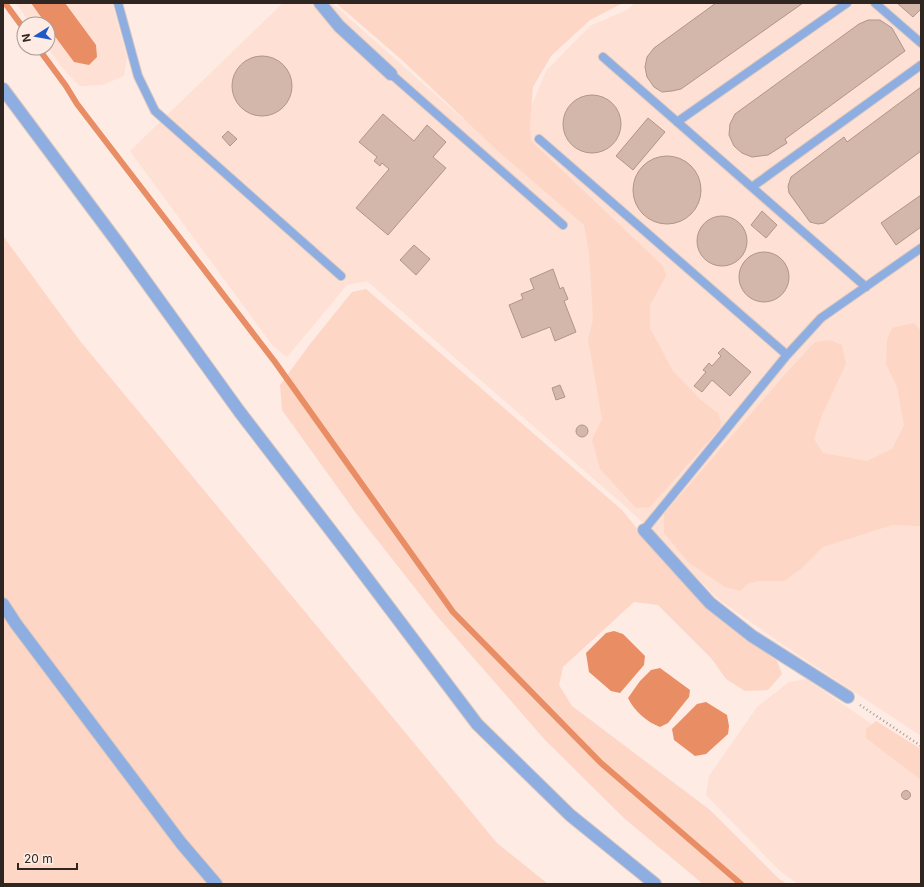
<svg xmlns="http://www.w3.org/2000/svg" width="924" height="887" viewBox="0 0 924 887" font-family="Inter,sans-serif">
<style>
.built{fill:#fee0d4}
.green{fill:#fdd6c5}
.water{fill:#e88d64}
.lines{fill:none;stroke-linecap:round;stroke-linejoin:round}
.stream{stroke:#e88d64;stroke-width:6}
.building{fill:#d3b7ab;stroke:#b0958a}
.lane-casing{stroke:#d8c8c1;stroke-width:10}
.street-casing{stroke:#d8c8c1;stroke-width:14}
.path{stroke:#a89a94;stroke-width:2.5;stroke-dasharray:1 3;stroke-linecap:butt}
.lane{stroke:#8eade1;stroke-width:8}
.street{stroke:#8eade1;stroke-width:12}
</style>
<rect width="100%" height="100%" fill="#fdebe4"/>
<path class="built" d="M16 3H112L127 58 124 76 102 85 80 86 66 72 48 48V24H31Z
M283 3H332L463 119 504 124 526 119 546 71 590 26 627 10 635 3H921V736L782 644 718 599 635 515 367 281 347 285 287 357 273 346 130 151Z
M806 679 921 758V884H798L780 871 706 795 709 776 757 707 789 682Z"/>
<path class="green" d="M336 3H623L590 20 551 56 533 87 530 127 531 141 663 266 666 276 650 305V328L673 371 701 400 719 414 721 427 650 507 636 508 600 469 592 440 602 419 588 339 593 319 589 252 584 225 500 153 403 61Z
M3 236 80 341 497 843 548 884H3Z
M366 289 622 510 665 563 709 610 777 661 782 674 768 690 745 691 726 679 711 658 658 605 634 602 563 667 559 685 572 706 710 810 779 879 787 884H703L625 819 545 740 437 616 356 513 282 410 280 385 310 344 352 292Z
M914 323 921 331V526L892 525 823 547 802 568 784 581H759L749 583 740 591 725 587 688 562 664 533V514L788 371 815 342 830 340 842 345 846 364 822 415 814 439 823 453 867 461 892 449 904 425 897 387 886 364 887 340 892 328Z
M876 721 921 749V780L866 738V729Z"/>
<path class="water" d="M31 3H65L96 45 97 57 89 65 74 62 48 27V24H46Z
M614 631 623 634 645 656 644 665 620 693 611 691 589 672 586 653 606 633Z
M660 668 690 690 689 697 668 723 660 727C647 722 634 711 628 698L640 681 651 670Z
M706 702 727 715 729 726 728 734 706 754 695 756 674 740 672 729 697 704Z"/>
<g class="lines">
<path class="stream" d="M5 3 24 29
M38 48 66 86 77 104 275 362 453 612 601 763 741 884"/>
</g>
<path class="building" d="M716 3H803L681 89 672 91 662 92 654 87 647 77 645 67 647 57 654 48Z
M897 3H921V9L913 17Z
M868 20H880L892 28 905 51 785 139 787 143 768 155 752 157 742 153 734 146 729 135 730 124 735 114 859 24Z
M232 86a30 30 0 1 1 60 0a30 30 0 1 1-60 0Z
M921 87V151L824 223 818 224 810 222 789 193 788 186 791 177 844 137 847 142Z
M563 124a29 29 0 1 1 58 0a29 29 0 1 1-58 0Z
M383 114 414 141 427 125 446 142 433 157 446 168 388 235 356 208 389 169 382 163 380 166 374 161 377 157 359 142Z
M648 118 665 132 633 170 616 156Z
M228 131 237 139 230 146 222 137Z
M633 190a34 34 0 1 1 68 0a34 34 0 1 1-68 0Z
M921 195V227L896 245 881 223Z
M762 211 777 225 766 238 751 225Z
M697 241a25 25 0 1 1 50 0a25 25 0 1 1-50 0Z
M414 245 430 259 416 275 400 260Z
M739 277a25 25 0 1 1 50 0a25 25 0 1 1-50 0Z
M553 269 560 289 563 287 568 299 564 301 576 332 555 341 550 327 522 338 509 305 523 299 521 294 534 289 530 279Z
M723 348 751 372 730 396 712 380 702 392 694 386 706 372 703 370 709 363 712 366 721 356 718 353Z
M560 385 565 397 556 400 552 388Z
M576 431a6 6 0 1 1 12 0a6 6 0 1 1-12 0Z
M901.5 795a4.5 4.5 0 1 1 9 0a4.5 4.5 0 1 1-9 0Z"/>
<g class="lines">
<g class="lane-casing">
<path id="lane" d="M118 3 138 76 155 111 341 276
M875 3 921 43
M603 57 866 287
M391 74 563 225
M677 122 847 3
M539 139 787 355
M752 187 921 65
M644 530 787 355 821 318 921 248"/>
</g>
<g class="street-casing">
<path id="street" d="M320 3 339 26 391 74
M3 89 118 243 239 411 345 549 477 724 570 815 655 884
M644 530 710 603 752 636 848 697
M3 604 16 624 181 843 216 884"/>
</g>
<path class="path" d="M860 705 921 746"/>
<use href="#lane" class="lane"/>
<use href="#street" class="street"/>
</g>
<rect width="924" height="887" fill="none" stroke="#302621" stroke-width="8"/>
<g transform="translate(36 36) rotate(259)"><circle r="19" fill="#fdebe4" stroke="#ab9c96"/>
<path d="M0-3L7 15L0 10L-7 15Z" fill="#1c5bc7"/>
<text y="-6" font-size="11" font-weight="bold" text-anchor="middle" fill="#302621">N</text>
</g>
<path d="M18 863v6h59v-6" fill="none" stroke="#302621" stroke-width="2"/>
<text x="24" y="863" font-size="12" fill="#302621" stroke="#fdebe4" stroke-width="3" paint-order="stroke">20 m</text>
</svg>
